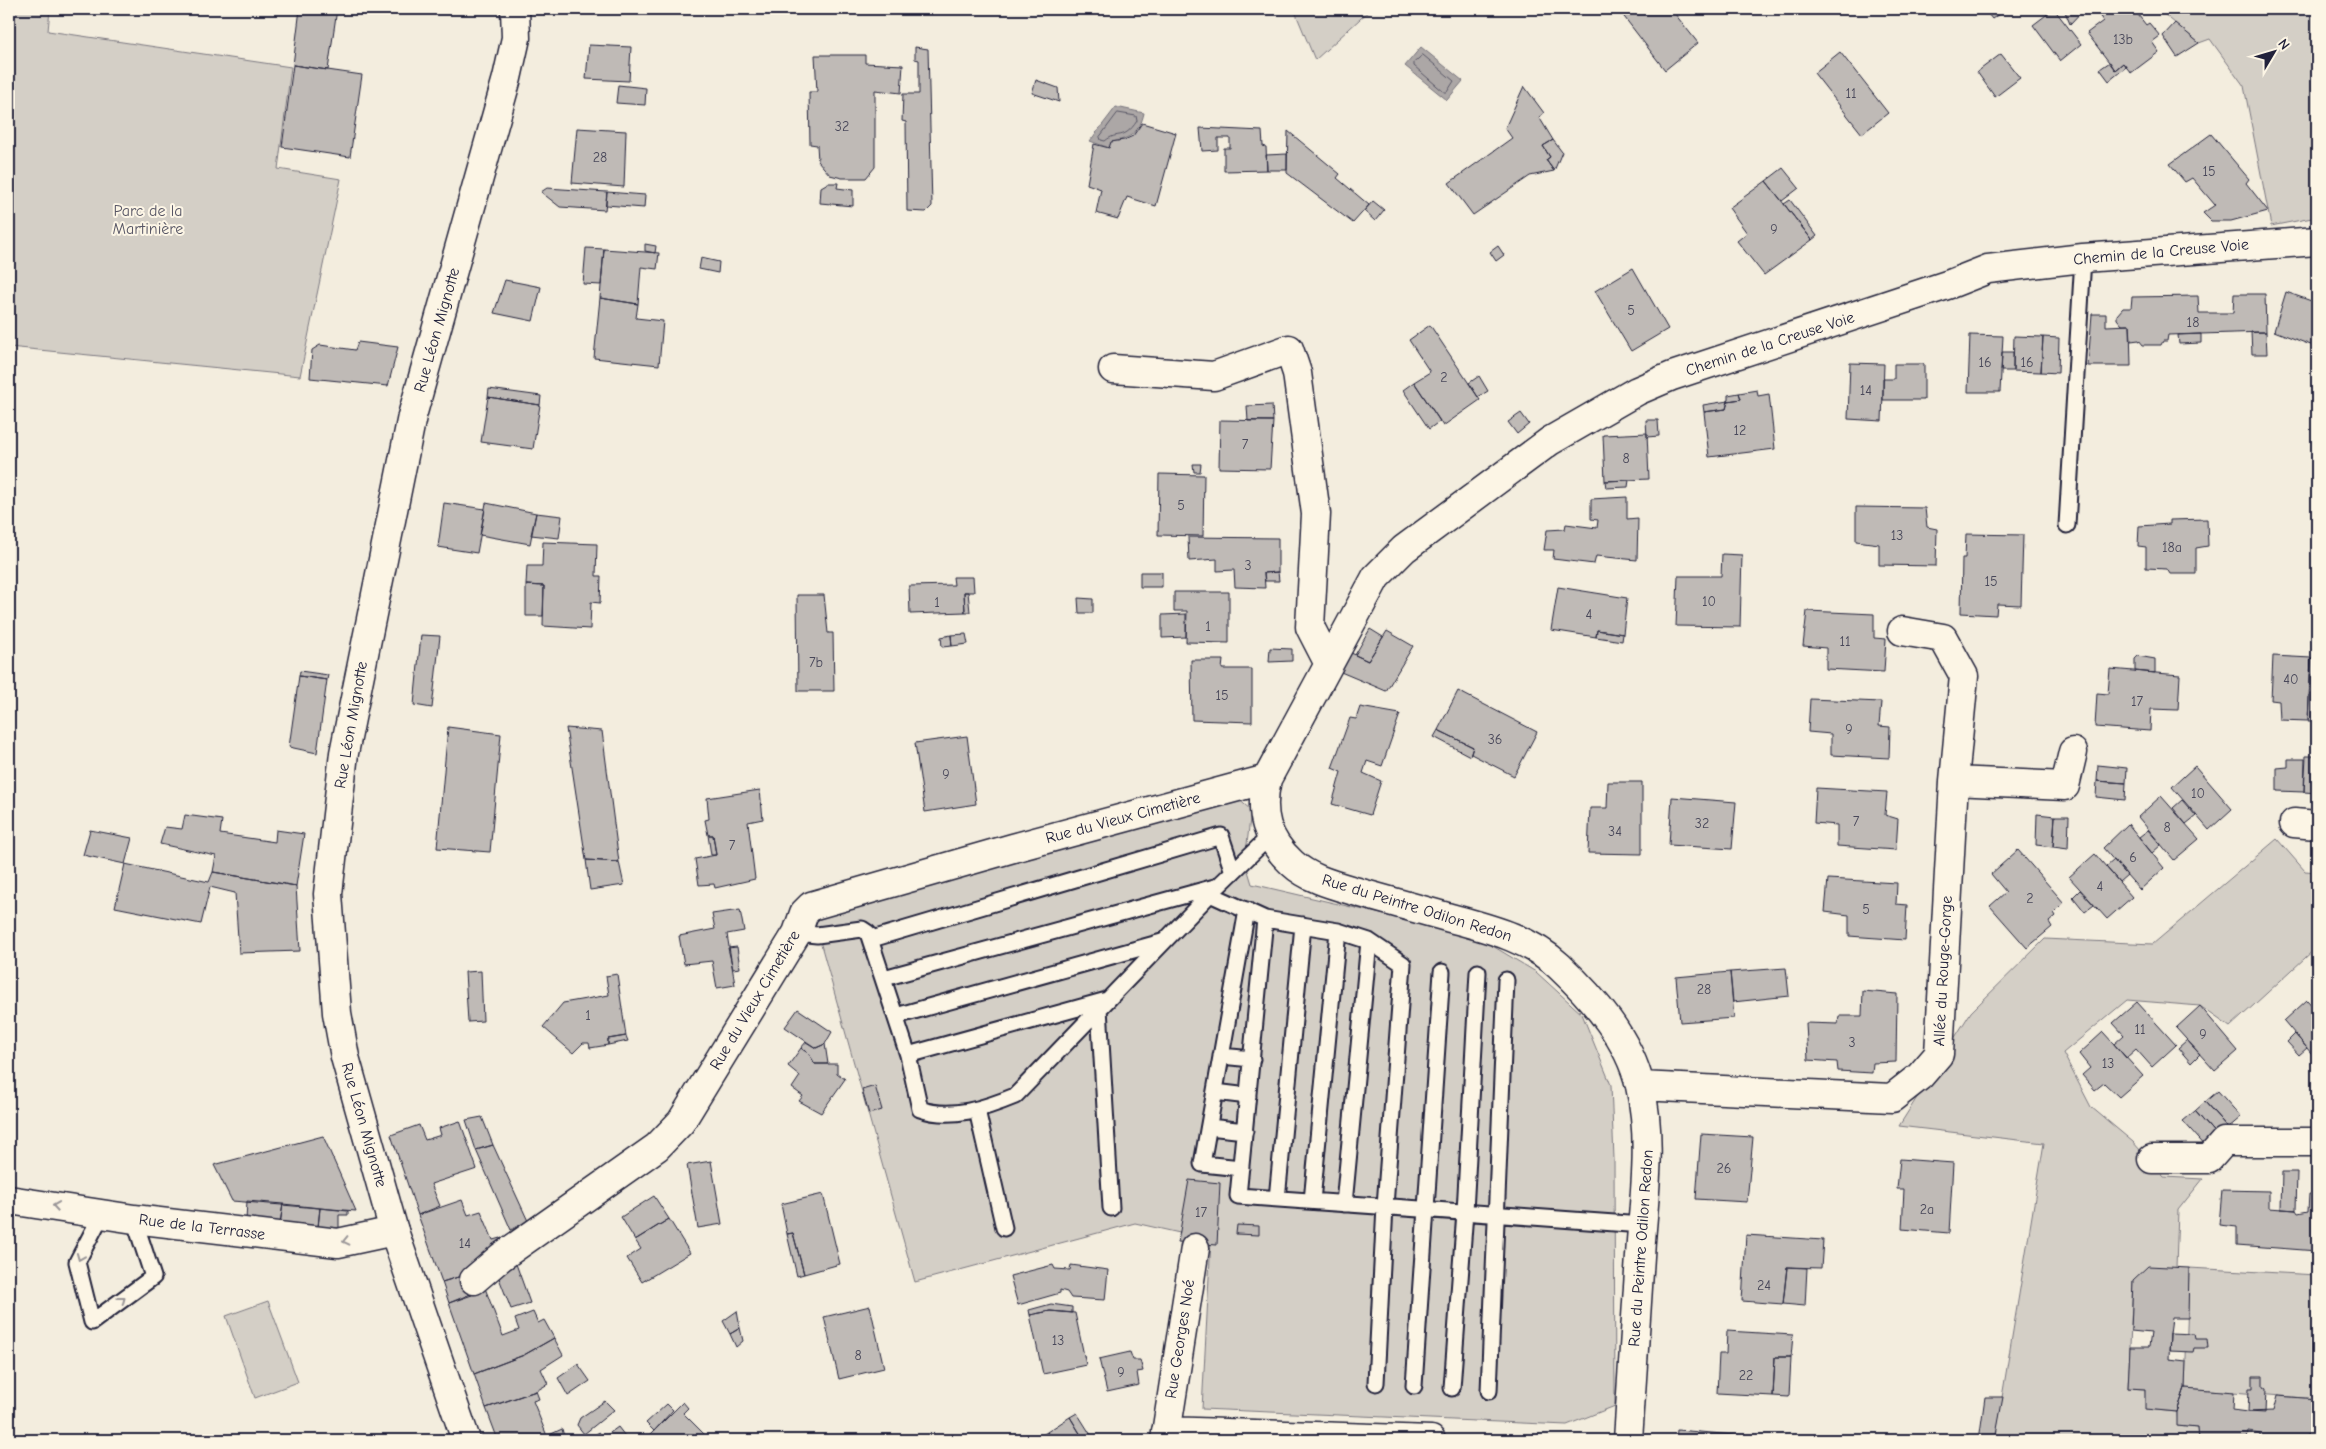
<svg xmlns="http://www.w3.org/2000/svg" width="2326" height="1449" viewBox="0 0 2326 1449" font-family="'Comic Neue',sans-serif">
<style>
.green{fill:#d4cfc6;stroke:#7b7880}
.water{fill:#aca7a6;stroke:#75727b}
.lines{fill:none;stroke-linecap:round;stroke-linejoin:round}
.shore{stroke:#595766;stroke-width:1}
.building{fill:#bfbab6;stroke:#22223b}
.service-casing{stroke:#22223b;stroke-width:19}
.minor-casing{stroke:#22223b;stroke-width:31}
.secondary-casing{stroke:#22223b;stroke-width:31}
.service{stroke:#fcf5e5;stroke-width:15}
.minor{stroke:#fcf5e5;stroke-width:28}
.secondary{stroke:#fcf5e5;stroke-width:28}
.oneway{stroke:#9a9698}
.labels{text-anchor:middle;dominant-baseline:central;stroke-width:4;stroke-linejoin:round;paint-order:stroke}
.number-label{font-size:14px;fill:#49485a}
.park-label{font-size:16px;fill:#575665;stroke:#fcf5e5}
.street-label{font-size:16px;fill:#22223b;stroke:#fcf5e5}
</style>
<rect width="100%" height="100%" fill="#f3edde"/>
<filter id="ink" filterUnits="userSpaceOnUse"><feTurbulence type="fractalNoise" baseFrequency=".02" numOctaves="2"/><feDisplacementMap in="SourceGraphic" scale="10" xChannelSelector="R" yChannelSelector="G"/><feConvolveMatrix kernelMatrix="1 2 1 2 8 2 1 2 1" color-interpolation-filters="sRGB"/></filter>
<g filter="url(#ink)">
<path class="green" d="M9 9H50L48 31 291 67 278 169 341 179 300 376 9 347Z
M1294 9H1371L1315 60Z
M2158 9H2317V217L2271 226 2244 86 2210 39 2199 43Z
M1237 798 1251 810 1245 861 1252 884 1476 936 1536 972 1582 1014 1611 1085 1614 1159 1615 1406 1567 1425 1202 1409 1211 1240 1135 1223 915 1282 813 916Z
M2277 839 2305 871 2317 872V947L2230 1027 2200 1006 2127 1000 2063 1053 2091 1107 2133 1142 2164 1177 2203 1179 2178 1210 2176 1268 2133 1281 2128 1388 2145 1389 2146 1409 2177 1412 2178 1426 2197 1428 2198 1440H1995L2044 1143 1899 1126 1971 1012 2045 939 2153 944Z
M2189 1268 2317 1275V1399L2185 1388Z
M268 1301 298 1382 255 1398 226 1316Z"/>
<path class="water" d="M1421 47 1463 81 1447 100 1405 66Z
M1116 107 1144 113C1140 132 1130 139 1111 142L1109 148 1090 141Z"/>
<g class="lines">
<path class="shore" d="M1423 55 1454 81 1447 92H1444L1414 66V63Z
M1118 113 1136 116 1137 121C1123 142 1118 130 1105 141L1101 140 1100 137Z"/>
</g>
<path class="building" d="M300 9H337L328 70 293 65Z
M1618 9H1671L1698 43 1665 70Z
M1984 9H2006L1992 19Z
M2054 9 2081 44 2060 61 2033 25Z
M2064 9H2084L2070 24Z
M2107 9H2126L2124 11 2128 16 2135 11 2146 25 2149 23 2160 36 2152 42 2159 52 2131 73 2123 63 2115 70 2087 33 2103 21 2099 15Z
M2175 23 2199 43 2177 57 2163 36Z
M589 45 631 47 629 81 586 79Z
M915 47 928 49 932 206 926 212 907 211 906 122 902 121 903 94H919V60L915 59Z
M1840 52 1888 113 1862 134 1814 73Z
M2001 54 2020 78 1995 97 1977 72Z
M815 55H865V63L903 65 901 93 875 90V167L866 178H842L830 175 818 161 817 145 810 144 809 92H817Z
M2110 62 2115 70 2123 63 2126 67 2109 81 2100 69Z
M293 65 362 75 350 157 282 147Z
M1036 80 1058 88 1059 102 1032 93Z
M618 85 646 88 645 105 616 103Z
M1524 86 1544 113 1539 117 1553 140 1543 146 1550 157 1546 160 1554 171 1530 176 1473 215 1449 183 1512 138 1505 128Z
M1142 123 1176 133 1156 206 1127 197 1118 219 1096 213 1101 189 1087 184 1094 144 1109 148 1111 142 1124 140 1133 136Z
M577 128 626 131 624 187 572 183Z
M1200 128 1262 131 1263 146 1266 147 1267 170 1224 171V148H1230V138H1218V150L1202 151Z
M1288 131 1340 174 1337 178 1369 205 1353 223 1287 173Z
M2211 134 2249 179 2246 183 2268 211 2231 221H2211L2203 213 2215 205 2192 178 2185 182 2170 164Z
M1553 140 1562 152 1554 171 1546 160 1550 157 1543 146Z
M1287 154V170H1267L1266 155Z
M1783 168 1799 188 1782 201 1766 181Z
M1766 181 1812 240 1764 275 1737 241 1747 233 1729 208Z
M828 183H838L837 188 853 190V206L820 203 821 187Z
M547 188 607 192 605 210 560 207 541 192Z
M607 192 645 195 644 208 606 205Z
M1790 200 1817 236 1812 240 1784 204Z
M1373 201 1384 210 1375 221 1364 211Z
M645 244 656 246 655 253 645 251Z
M1498 246 1504 255 1496 261 1490 252Z
M586 248 604 249 601 285 583 284Z
M604 249 659 253 657 269 641 267 638 304 600 298Z
M701 258 719 262 718 273 699 269Z
M1633 268 1668 329 1631 351 1595 291Z
M505 280 541 287 533 321 494 313Z
M2286 292 2317 303 2316 347 2274 331Z
M2234 294H2265L2266 332 2168 335 2167 341H2163L2161 345H2143L2139 340 2131 341 2130 325H2122L2117 319V315L2123 308H2131L2132 297 2198 296 2199 313H2233Z
M600 298 638 304 636 318 663 321 659 365 594 358Z
M2092 314H2106V326L2130 325 2131 366H2088Z
M1430 325 1480 400 1443 426 1414 382 1430 372 1409 340Z
M2251 332H2266L2267 354H2252Z
M2201 334V343L2179 344 2178 335Z
M1970 335 2003 336 2000 392H1968Z
M2014 336 2043 337 2041 372 2013 371Z
M2043 337 2059 338 2058 373 2041 372Z
M358 342 398 347 388 386 310 378 312 350 320 345 355 350Z
M2002 352H2013V371H2001Z
M1850 363 1884 364 1882 421 1848 419Z
M1894 364H1924V400H1883V379H1894Z
M1479 376 1488 391 1478 397 1469 383Z
M1414 382 1440 421 1429 429 1403 390Z
M489 389 541 396 540 405 488 397Z
M1757 390 1758 396 1769 394 1775 449 1709 457 1704 412 1726 409 1728 401 1741 399 1739 393Z
M1739 393 1741 399 1728 401V395Z
M488 397 540 405 533 449 481 442Z
M1728 401 1726 409 1704 412 1703 405Z
M1272 405 1273 421H1248L1247 406Z
M1521 413 1529 424 1517 434 1508 422Z
M1220 420 1273 421 1270 469 1219 468Z
M1646 420H1658L1659 436 1647 437Z
M1647 433 1649 479 1605 481 1603 435Z
M1193 464H1201L1200 472H1194Z
M1159 474 1204 475 1203 536 1158 535Z
M1629 480 1628 487 1606 488 1605 481Z
M1627 497V519L1638 518 1637 560 1596 556 1594 564 1553 559 1554 550H1544L1547 530 1565 529 1566 524 1597 528 1598 520 1591 519V499Z
M444 503 485 509 477 553 438 547Z
M486 503 536 513 530 544 480 535Z
M1856 507 1925 508 1927 527 1937 529 1936 566 1879 565V544L1856 541Z
M536 513 562 516 559 538 531 535Z
M2207 519 2208 546 2196 548V574H2170L2167 569 2146 568V547L2138 546 2139 526 2170 524V520Z
M1966 534 2023 535 2021 605 1997 604 1996 615 1961 613 1962 558H1965Z
M1188 537 1278 538V572L1264 573 1265 588 1235 587 1234 570 1217 571V559L1189 561Z
M543 542 597 544 596 576H601L600 603 591 602 590 629 543 626 544 586 526 585 527 566H542Z
M1722 554 1742 555 1740 627 1676 626 1678 576H1721Z
M1140 572H1162V587H1140Z
M1278 572 1279 581H1265L1264 573Z
M953 577H973L974 592H964L965 612 910 614 909 586 954 585Z
M526 585 544 586 543 616H526Z
M1558 587 1627 598 1623 634 1597 630 1596 637 1551 630Z
M964 592H968L970 612H965Z
M1174 592H1229V643L1186 642 1187 611H1174Z
M797 595H824L828 633H833L834 691H798Z
M1078 598 1093 599V613H1079Z
M1807 611 1874 614V638L1886 639 1884 672 1826 669V648L1803 646Z
M1186 614V637L1162 638V615Z
M1370 629 1383 637 1368 661 1355 655Z
M1597 630 1623 634 1622 641 1596 637Z
M1387 631 1413 646 1386 691 1336 670 1347 651 1368 661Z
M966 634 968 644 952 646 951 635Z
M421 635 440 636 432 708 414 705Z
M951 635 952 646 942 647 941 637Z
M1270 648 1292 649V661L1269 662Z
M2138 656 2155 659V673L2135 671V659Z
M2273 656 2311 658 2308 721 2280 720 2279 701 2271 700Z
M2311 658 2317 659V721H2308Z
M1191 660H1223L1222 669H1252V722L1192 720Z
M2110 669 2180 675 2178 710 2151 709 2150 731 2095 727 2097 693 2108 694Z
M300 671 328 675 327 680 299 676Z
M299 676 327 680 317 753 289 747Z
M1458 691 1537 732 1514 776 1471 754 1473 747 1438 730Z
M1810 699 1881 702 1879 726 1890 727 1889 758 1831 755V734L1808 732Z
M1360 707 1400 714 1382 766 1367 761 1363 773 1381 781 1370 815 1332 804 1341 772 1332 768 1350 718 1356 719Z
M448 727 501 734 490 852 437 848Z
M566 728 602 731 619 862 586 860Z
M1438 730 1473 747 1470 756 1434 737Z
M967 736 976 804 925 812 915 743Z
M2306 756H2317V793L2304 792Z
M2288 759H2305L2304 792 2277 791V768L2288 767Z
M2098 765 2127 768 2126 783 2097 781Z
M2195 766 2232 809 2209 830 2172 787Z
M2097 781 2126 783 2125 800 2096 797Z
M1608 782H1642V854L1588 853 1590 808H1607Z
M1816 788 1887 792 1885 815 1898 819 1896 850 1837 846V825L1814 823Z
M760 790 763 819 748 822 755 879 715 888 714 884 699 885 695 859 716 855 713 835H708L705 820 709 819 707 798Z
M2161 796 2199 839 2174 860 2138 817Z
M1672 797 1736 802 1732 849 1669 845Z
M2182 800 2196 816 2186 824 2173 808Z
M2037 814 2055 816 2053 847 2036 845Z
M185 815 222 820 220 834 275 842 276 830 304 834 296 886 213 872 216 856 160 844 165 827 182 829Z
M2055 816H2069L2068 849 2053 847Z
M2128 824 2164 868 2140 890 2103 848Z
M90 830 132 838 125 864 83 855Z
M2148 830 2161 845 2152 853 2139 837Z
M708 835H713L716 855H711Z
M2018 850 2064 903 2054 913 2056 916 2049 922 2052 927 2027 948 1990 906 2006 892 1991 874Z
M2095 854 2132 897 2107 919 2069 877Z
M586 860 619 862 624 885 590 890Z
M2114 860 2127 875 2119 882 2106 867Z
M125 864 209 882 213 872 296 886 300 951 239 953 235 893 210 887 201 924 115 907Z
M1828 879 1897 883 1896 904 1907 905 1905 940 1849 936V915L1825 912Z
M2080 890 2094 905 2085 912 2073 897Z
M740 910 744 931 727 934 735 985 717 988 712 961 684 964 679 936 715 929 712 914Z
M737 947 740 968 733 969 728 948Z
M1786 968 1789 996 1733 1002 1730 972Z
M481 971 483 1021 468 1022 465 972Z
M1730 972 1734 1018 1680 1022 1676 977Z
M617 974 626 1036 608 1039V1045L590 1048 589 1043H583L573 1053 543 1027 563 1003 609 995 606 976Z
M1863 991 1897 994 1896 1062 1873 1063 1872 1073 1838 1071 1837 1062 1808 1060 1806 1023 1838 1024 1839 1016H1862Z
M2307 1000 2317 1011V1060L2284 1021Z
M2137 1002 2176 1045 2152 1067 2136 1049 2126 1058 2114 1044 2124 1035 2113 1023Z
M2200 1006 2238 1051 2215 1071 2176 1028Z
M798 1009 832 1032 825 1044 816 1048 785 1027Z
M2103 1032 2143 1076 2119 1097 2104 1083 2095 1090 2082 1075 2090 1068 2079 1054Z
M2295 1034 2307 1048 2299 1055 2287 1042Z
M626 1036 628 1041 608 1045V1039Z
M2187 1040 2200 1054 2191 1063 2178 1048Z
M806 1042 816 1048 825 1044 828 1064H815L809 1054 801 1048Z
M801 1048 809 1054 815 1064H837V1073L845 1079 821 1113 799 1101 803 1096 792 1088 800 1076 788 1066Z
M875 1086 882 1110 869 1114 862 1090Z
M2218 1091 2241 1117 2228 1128 2205 1102Z
M2205 1102 2228 1128 2218 1137 2195 1111Z
M2195 1111 2218 1137 2207 1148 2183 1121Z
M482 1117 493 1145 476 1150 466 1120Z
M460 1121 477 1169 431 1184 440 1206 418 1215 391 1135 419 1125 425 1140 441 1135 439 1128Z
M1701 1134 1753 1137 1747 1202 1696 1199Z
M323 1136 356 1211 232 1201 214 1165Z
M493 1145 528 1221 511 1230 476 1150Z
M1900 1159 1953 1163 1949 1233 1902 1229 1904 1189H1897Z
M711 1161 722 1224 698 1228 687 1165Z
M2282 1172H2297L2296 1210 2281 1209Z
M1189 1180 1220 1183 1217 1245 1178 1242Z
M2222 1190 2269 1191V1208L2296 1210 2298 1213 2308 1211 2309 1194 2317 1195V1251L2237 1245V1227L2219 1225Z
M823 1194 840 1264 804 1274 793 1233 787 1234 781 1204Z
M654 1196 669 1219 635 1240 621 1217Z
M462 1200 468 1215 481 1211 493 1240 500 1238 502 1245 469 1265 471 1273 442 1282 418 1215Z
M247 1201 283 1204 280 1224 246 1221Z
M283 1204 320 1208 318 1227 280 1224Z
M320 1208 348 1211V1215H339V1228L318 1227Z
M669 1219 690 1253 642 1282 627 1258 641 1249 635 1240Z
M1237 1225 1259 1226V1235L1236 1234Z
M793 1233 804 1274 797 1276 787 1234Z
M1746 1235 1823 1240 1821 1268 1787 1267 1783 1304 1742 1301Z
M515 1261 530 1303 511 1309 497 1273Z
M1053 1265 1055 1269 1070 1270 1071 1265 1108 1270 1105 1300 1071 1298 1067 1292 1060 1290V1293L1018 1305 1010 1276Z
M2148 1266 2189 1268 2188 1318H2172L2170 1333 2169 1359 2186 1361 2185 1388 2177 1412 2145 1409V1389L2128 1388 2130 1347H2149L2151 1333 2131 1331 2133 1280Z
M1787 1267 1807 1268 1805 1306 1783 1304Z
M471 1273 476 1284 472 1295 449 1303 442 1282Z
M485 1288 503 1336 519 1330 515 1319 533 1312 538 1323 544 1320 554 1338 524 1355 474 1374 449 1303Z
M1051 1304 1072 1307V1313L1050 1311 1030 1315 1029 1310Z
M870 1306 884 1368 839 1379 824 1317Z
M737 1311 740 1328 730 1334 723 1321Z
M1050 1311 1075 1313 1086 1365 1043 1374 1030 1315Z
M740 1328 743 1341 736 1347 730 1334Z
M1727 1331 1793 1335 1791 1357H1775L1773 1396 1717 1393 1719 1354H1726Z
M2170 1333 2194 1334 2195 1339H2207L2208 1348H2194L2193 1352 2169 1351Z
M554 1338 563 1355 541 1369 548 1384 536 1391 486 1408 474 1374 524 1355Z
M1130 1352 1133 1360H1140L1143 1371 1137 1372 1139 1385 1107 1392 1099 1359Z
M1775 1357H1791L1789 1397 1773 1396Z
M578 1364 590 1381 568 1396 558 1378Z
M2253 1376H2263V1387L2266 1389 2265 1413 2248 1412 2249 1388H2253Z
M2185 1388 2234 1392 2233 1410 2248 1412 2273 1411 2277 1396 2317 1399V1435H2306L2305 1440H2261V1434L2248 1432 2247 1440H2198L2197 1428 2177 1426V1412Z
M536 1391 539 1399 533 1401 547 1436 562 1429 565 1440H498L486 1408Z
M1985 1397H2003L1995 1440H1979Z
M605 1401 614 1410 584 1434 577 1425 580 1418Z
M683 1402 688 1408 683 1413 710 1440H645Z
M667 1404 673 1410 654 1431 646 1423Z
M1077 1413 1094 1440H1084L1070 1417Z
M1070 1417 1084 1440H1052L1047 1432Z
M618 1427 628 1440H588L599 1432 603 1438Z
M1677 1430 1745 1436V1440H1676Z
M1047 1432 1052 1440H1044L1041 1436Z"/>
<g class="lines">
<g class="service-casing">
<path id="service" d="M2067 525 2083 258
M1210 894 1265 919 1338 931 1369 941 1403 964 1385 1206 1376 1383
M1265 919 1238 1196 1642 1225
M797 933 817 935 862 929 868 933 908 1055 920 1109C951 1120 986 1108 1015 1096L1210 894 1271 835
M872 939 1221 836 1233 872
M884 978 1215 887
M1099 1008 1111 1208
M896 1016 1162 942
M908 1055 1107 1000
M1221 1056 1252 1059
M1215 1092 1248 1096
M977 1110 1004 1228
M1209 1127 1245 1131
M1241 1168 1202 1164 1247 910
M1277 1199 1303 925
M1312 1201 1338 931
M1344 1204 1369 941
M102 1214 77 1262 92 1322 153 1277 134 1219
M1414 1386 1442 972
M1452 1388 1465 1212 1478 972
M1489 1391 1506 980"/>
</g>
<g class="minor-casing">
<path id="minor" d="M1113 369 1214 376 1289 349 1297 373 1316 514 1310 627 1329 664
M1954 781 2065 786 2073 752
M2294 823 2317 825
M1640 1086 1892 1098 1920 1076 1939 1054 1954 781 1964 676 1943 638 1902 631
M2152 1159H2209L2224 1142H2317
M9 1200 134 1219 338 1243 394 1231
M474 1280 501 1257 657 1147 681 1122 797 933 804 913 811 906 1013 848 1267 779
M1166 1431 1431 1440
M1165 1440 1195 1248
M1628 1440C1632 1374 1637 1307 1641 1241 1645 1190 1652 1137 1640 1086 1629 1039 1594 999 1559 966 1528 937 1486 928 1447 917 1418 909 1390 901 1361 893 1338 886 1310 880 1292 863 1266 839 1259 814 1267 779L1376 577 1404 549 1550 441 1637 391 1672 376 1950 284 1988 269 2083 258 2317 241"/>
</g>
<g class="secondary-casing">
<path id="secondary" d="M466 1440 394 1231 345 1057 337 1013 328 894 344 753 412 416 507 78 516 38 515 9"/>
</g>
<use href="#service" class="service"/>
<use href="#minor" class="minor"/>
<use href="#secondary" class="secondary"/>
</g>
<defs><path id="oneway-chevron" d="M-2-3.5L2.5 0L-2 3.5" fill="none" stroke-width="1.6" stroke-linecap="round" stroke-linejoin="round" transform="scale(1.25)"/></defs>
<g class="oneway">
<use href="#oneway-chevron" transform="translate(56 1206) rotate(-171)"/>
<use href="#oneway-chevron" transform="translate(346 1241) rotate(167)"/>
<use href="#oneway-chevron" transform="translate(80 1257) rotate(112)"/>
<use href="#oneway-chevron" transform="translate(122 1300) rotate(-37)"/>
</g>
</g>
<g class="labels">
<g class="number-label">
<text x="2123" y="39">13b</text>
<text x="1851" y="93">11</text>
<text x="842" y="126">32</text>
<text x="600" y="157">28</text>
<text x="2209" y="171">15</text>
<text x="1774" y="229">9</text>
<text x="1631" y="310">5</text>
<text x="2193" y="322">18</text>
<text x="1985" y="362">16</text>
<text x="2027" y="362">16</text>
<text x="1444" y="377">2</text>
<text x="1866" y="390">14</text>
<text x="1740" y="430">12</text>
<text x="1245" y="444">7</text>
<text x="1626" y="458">8</text>
<text x="1181" y="505">5</text>
<text x="1897" y="535">13</text>
<text x="2172" y="547">18a</text>
<text x="1248" y="565">3</text>
<text x="1991" y="581">15</text>
<text x="1709" y="601">10</text>
<text x="937" y="602">1</text>
<text x="1589" y="614">4</text>
<text x="1208" y="626">1</text>
<text x="1845" y="641">11</text>
<text x="816" y="662">7b</text>
<text x="2291" y="679">40</text>
<text x="1222" y="695">15</text>
<text x="2137" y="701">17</text>
<text x="1849" y="729">9</text>
<text x="1495" y="739">36</text>
<text x="946" y="774">9</text>
<text x="2198" y="793">10</text>
<text x="1856" y="821">7</text>
<text x="1702" y="823">32</text>
<text x="2167" y="827">8</text>
<text x="1615" y="831">34</text>
<text x="732" y="845">7</text>
<text x="2133" y="857">6</text>
<text x="2100" y="886">4</text>
<text x="2030" y="898">2</text>
<text x="1866" y="909">5</text>
<text x="1704" y="989">28</text>
<text x="588" y="1015">1</text>
<text x="2140" y="1029">11</text>
<text x="2203" y="1034">9</text>
<text x="1852" y="1042">3</text>
<text x="2108" y="1063">13</text>
<text x="1724" y="1168">26</text>
<text x="1927" y="1209">2a</text>
<text x="1201" y="1212">17</text>
<text x="465" y="1243">14</text>
<text x="1764" y="1285">24</text>
<text x="1058" y="1340">13</text>
<text x="858" y="1355">8</text>
<text x="1121" y="1372">9</text>
<text x="1746" y="1375">22</text>
</g>
<g class="park-label">
<text x="148" y="211">Parc de la<tspan x="148" dy="18">Martinière</tspan></text>
</g>
<g class="street-label">
<text transform="translate(2161 252) rotate(-5)">Chemin de la Creuse Voie</text>
<text transform="translate(437 330) rotate(-74)">Rue Léon Mignotte</text>
<text transform="translate(1770 344) rotate(-18)">Chemin de la Creuse Voie</text>
<text transform="translate(351 725) rotate(-80)">Rue Léon Mignotte</text>
<text transform="translate(1123 818) rotate(-15)">Rue du Vieux Cimetière</text>
<text transform="translate(1417 908) rotate(17)">Rue du Peintre Odilon Redon</text>
<text transform="translate(1943 971) rotate(-87)">Allée du Rouge-Gorge</text>
<text transform="translate(755 1000) rotate(-59)">Rue du Vieux Cimetière</text>
<text transform="translate(364 1125) rotate(74)">Rue Léon Mignotte</text>
<text transform="translate(202 1227) rotate(7)">Rue de la Terrasse</text>
<text transform="translate(1641 1248) rotate(-86)">Rue du Peintre Odilon Redon</text>
<text transform="translate(1180 1339) rotate(-81)">Rue Georges Noé</text>
</g>
</g>
<rect width="2326" height="1449" fill="none" stroke="#fcf5e5" stroke-width="30"/>
<rect x="15" y="15" width="2296" height="1419" fill="none" stroke="#22223b" stroke-width="2" filter="url(#ink)"/>
<g transform="translate(2274 52) rotate(52)" stroke="#fcf5e5" stroke-width="4" paint-order="stroke">
<path d="M0-4L9 19L0 12L-9 19Z" fill="#22223b"/>
<text y="-8" font-size="14" font-weight="bold" text-anchor="middle" fill="#22223b">N</text>
</g>
</svg>
